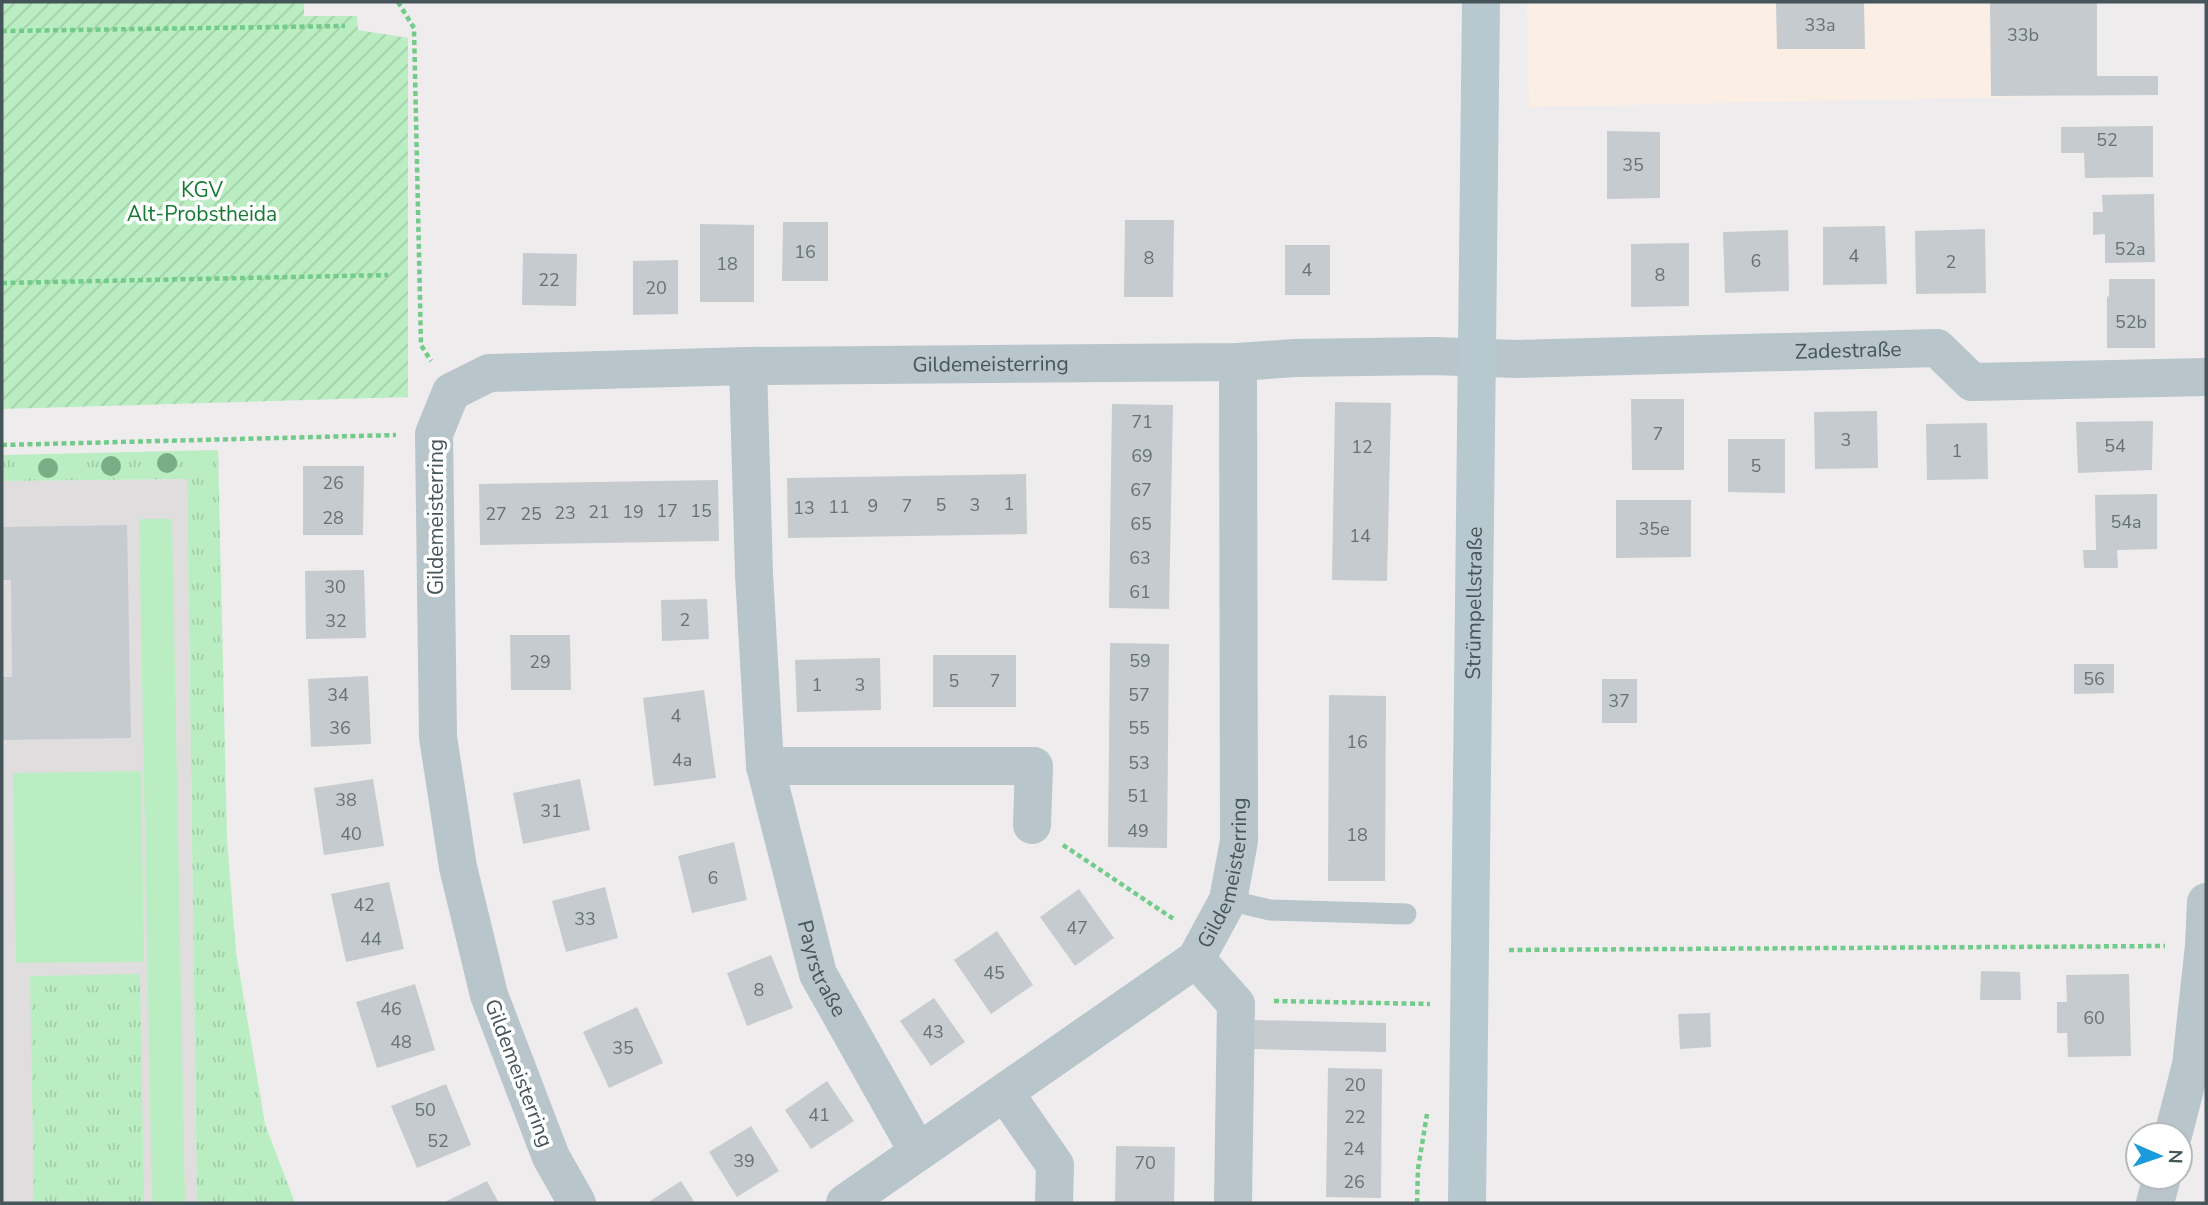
<svg xmlns="http://www.w3.org/2000/svg" width="2208" height="1205" viewBox="0 0 2208 1205" font-family="'Nunito Sans',sans-serif">
<style>
.commercial{fill:#fbefe5}
.education{fill:#e0dddf}
.grass{fill:url(#grass-tufts)}
.park{fill:#baeec2}
.garden{fill:url(#garden-furrows)}
.building{fill:#c6cbcf}
.lines{fill:none;stroke-linecap:round;stroke-linejoin:round}
.path{stroke:#73cb8b;stroke-width:4.5;stroke-dasharray:5 3.5;stroke-linecap:butt}
.lane{stroke:#b8c5ca;stroke-width:21}
.street{stroke:#b8c5ca;stroke-width:38}
.secondary{stroke:#b8c8cf;stroke-width:38}
.tree{fill:#78ad86}
.labels{text-anchor:middle;dominant-baseline:central;stroke-width:7;stroke-linejoin:round;paint-order:stroke}
.number-label{font-size:18px;fill:#657277}
.park-label{font-size:21px;fill:#177a32;stroke:#fff}
.street-label{font-size:21px;fill:#45555a;stroke:#fff}
</style>
<defs>
<pattern id="grass-tufts" width="24" height="20" patternUnits="userSpaceOnUse" patternTransform="scale(1.75)"><rect width="24" height="20" fill="#baeec2"/><path d="M3 7l-1-3M5 7V3M7 7l1-3M15 17l-1-3M17 17v-4M19 17l1-3" fill="none" stroke="#a1cea9"/></pattern>
<pattern id="garden-furrows" width="10" height="10" patternUnits="userSpaceOnUse" patternTransform="scale(1.75)"><rect width="10" height="10" fill="#baeec2"/><path d="M-1 1l2-2M0 10L10 0M9 11l2-2" fill="none" stroke="#a1cea9"/></pattern>
</defs>
<rect width="100%" height="100%" fill="#efeced"/>
<path class="commercial" d="M1527 2H2057V96L1529 107Z"/>
<path class="education" d="M187 479 197 1203H2V481Z"/>
<path class="grass" d="M218 450 227 838 236 952 265 1124 295 1203H197L187 479 2 481V455Z
M140 974 144 1203H34L30 976Z"/>
<path class="park" d="M139 519H172L185 1202H152Z
M141 771 144 962 16 963 13 773Z"/>
<path class="garden" d="M2 2H304V16H357L358 30 408 38V397L2 409Z"/>
<path class="building" d="M1776 2H1864L1865 49H1777Z
M1990 2H2097V76H2158V95L1991 96Z
M2153 126V177L2085 178 2084 153H2061V127Z
M1607 131 1660 132V198L1607 199Z
M2154 194 2155 262 2105 263V234L2093 235V212H2103L2102 195Z
M1125 220H1174L1173 297H1124Z
M783 222H828V281H782Z
M700 224 754 225V302H700Z
M1885 226 1887 284 1823 285V227Z
M1985 229 1986 293 1916 294 1915 231Z
M1788 230 1789 291 1725 293 1723 232Z
M1689 243V306L1631 307V244Z
M1285 245H1330V295H1285Z
M523 253 577 254 576 306 522 305Z
M678 260V314L633 315V261Z
M2109 279H2155V348H2107V296L2109 297Z
M1631 399H1684V470H1632Z
M1335 402 1391 403 1387 581 1332 580Z
M1112 404 1173 405 1169 609 1109 608Z
M1877 411 1878 468 1815 469 1814 412Z
M2153 421 2152 470 2078 473 2076 422Z
M1987 423 1988 479 1927 480 1926 424Z
M1728 439H1785V493L1728 492Z
M303 466H364L363 535H303Z
M1026 474 1027 534 788 538 787 478Z
M718 480 719 541 480 545 479 484Z
M2157 494V549L2117 550 2118 568H2084L2083 550H2096L2095 495Z
M1616 500H1691V557L1616 558Z
M127 525 131 738 2 740V677H12L11 580H2V527Z
M364 570 366 638 306 639 305 571Z
M707 599 709 639 662 641 661 600Z
M510 635H570L571 690H511Z
M1110 643 1169 644 1167 848 1108 847Z
M933 655H1016V707H933Z
M880 658 881 710 797 712 795 660Z
M2074 664H2114V693L2074 694Z
M368 676 371 744 311 747 308 679Z
M1602 679H1637V723H1602Z
M704 690 716 778 654 786 643 698Z
M1329 695 1386 696 1385 881H1328Z
M373 779 384 846 324 855 314 788Z
M580 779 590 830 523 844 513 793Z
M734 842 747 900 692 913 678 856Z
M389 882 404 949 346 962 331 894Z
M605 887 618 938 566 952 552 901Z
M1079 889 1114 938 1075 966 1040 917Z
M997 931 1033 985 991 1014 954 960Z
M771 955 793 1008 747 1026 727 973Z
M1981 971 2020 972 2021 1000H1980Z
M2129 974 2131 1056 2068 1057 2067 1033H2057V1002H2067L2066 975Z
M415 984 435 1050 377 1068 356 1002Z
M934 998 965 1042 931 1066 900 1021Z
M637 1007 663 1063 609 1088 583 1032Z
M1710 1013 1711 1047 1680 1049 1678 1014Z
M1254 1020 1386 1023V1052L1253 1049Z
M1328 1068 1382 1069 1381 1198 1326 1197Z
M827 1081 854 1121 811 1149 785 1110Z
M446 1084 471 1145 417 1168 391 1106Z
M751 1126 779 1171 737 1197 709 1152Z
M1116 1146 1175 1147 1174 1203H1115Z
M487 1181 499 1203H443Z
M681 1181 695 1203H647Z"/>
<g class="lines">
<path class="path" d="M398 2 414 28 421 345 431 361
M2 31 345 26
M2 283 388 275
M2 445 396 435
M1063 845 1175 920
M1509 950 2165 946
M1274 1001 1430 1004
M1417 1203 1418 1169 1427 1114"/>
<path class="lane" d="M1228 900 1270 910 1406 914"/>
<g class="street">
<path id="s1" d="M748 366 754 574 765 766 818 974 918 1152"/>
<path d="M765 766H1034L1032 825"/>
<path d="M1196 959 1236 1004 1233 1203"/>
<path d="M1005 1093 1055 1165 1054 1203"/>
<path d="M2173 1135 2191 1065 2204 946 2206 902"/>
<path id="s2" d="M577 1203 551 1157 489 995 458 867 438 737 434 434 451 392 489 373 748 366 1238 362 1295 358 1434 356 1517 359 1937 348 1972 382 2206 377"/>
<path id="s3" d="M845 1203 1196 959 1228 900 1239 841 1238 362"/>
<path d="M2155 1203 2162 1177"/>
</g>
<path class="secondary" id="s4" d="M1467 1203 1481 2"/>
</g>
<g class="tree">
<circle cx="167" cy="463" r="10"/>
<circle cx="111" cy="466" r="10"/>
<circle cx="48" cy="468" r="10"/>
</g>
<g class="labels">
<g class="number-label">
<text x="1820" y="25">33a</text>
<text x="2023" y="35">33b</text>
<text x="2107" y="140">52</text>
<text x="1633" y="165">35</text>
<text x="2130" y="249">52a</text>
<text x="805" y="252">16</text>
<text x="1854" y="256">4</text>
<text x="1149" y="258">8</text>
<text x="1756" y="261">6</text>
<text x="1951" y="262">2</text>
<text x="727" y="264">18</text>
<text x="1307" y="270">4</text>
<text x="1660" y="275">8</text>
<text x="549" y="280">22</text>
<text x="656" y="288">20</text>
<text x="2131" y="322">52b</text>
<text x="1142" y="422">71</text>
<text x="1658" y="434">7</text>
<text x="1846" y="440">3</text>
<text x="2115" y="446">54</text>
<text x="1362" y="447">12</text>
<text x="1957" y="451">1</text>
<text x="1142" y="456">69</text>
<text x="1756" y="466">5</text>
<text x="333" y="483">26</text>
<text x="1141" y="490">67</text>
<text x="1009" y="504">1</text>
<text x="941" y="505">5</text>
<text x="975" y="505">3</text>
<text x="873" y="506">9</text>
<text x="907" y="506">7</text>
<text x="839" y="507">11</text>
<text x="804" y="508">13</text>
<text x="667" y="511">17</text>
<text x="701" y="511">15</text>
<text x="599" y="512">21</text>
<text x="633" y="512">19</text>
<text x="565" y="513">23</text>
<text x="496" y="514">27</text>
<text x="531" y="514">25</text>
<text x="333" y="518">28</text>
<text x="2126" y="522">54a</text>
<text x="1141" y="524">65</text>
<text x="1654" y="529">35e</text>
<text x="1360" y="536">14</text>
<text x="1140" y="558">63</text>
<text x="335" y="587">30</text>
<text x="1140" y="592">61</text>
<text x="685" y="620">2</text>
<text x="336" y="621">32</text>
<text x="1140" y="661">59</text>
<text x="540" y="662">29</text>
<text x="2094" y="679">56</text>
<text x="954" y="681">5</text>
<text x="995" y="681">7</text>
<text x="817" y="685">1</text>
<text x="860" y="685">3</text>
<text x="338" y="695">34</text>
<text x="1139" y="695">57</text>
<text x="1619" y="701">37</text>
<text x="676" y="716">4</text>
<text x="340" y="728">36</text>
<text x="1139" y="728">55</text>
<text x="1357" y="742">16</text>
<text x="682" y="760">4a</text>
<text x="1139" y="763">53</text>
<text x="1138" y="796">51</text>
<text x="346" y="800">38</text>
<text x="551" y="811">31</text>
<text x="1138" y="831">49</text>
<text x="351" y="834">40</text>
<text x="1357" y="835">18</text>
<text x="713" y="878">6</text>
<text x="364" y="905">42</text>
<text x="585" y="919">33</text>
<text x="1077" y="928">47</text>
<text x="371" y="939">44</text>
<text x="994" y="973">45</text>
<text x="759" y="990">8</text>
<text x="391" y="1009">46</text>
<text x="2094" y="1018">60</text>
<text x="933" y="1032">43</text>
<text x="401" y="1042">48</text>
<text x="623" y="1048">35</text>
<text x="1355" y="1085">20</text>
<text x="425" y="1110">50</text>
<text x="819" y="1115">41</text>
<text x="1355" y="1117">22</text>
<text x="438" y="1141">52</text>
<text x="1354" y="1149">24</text>
<text x="744" y="1161">39</text>
<text x="1145" y="1163">70</text>
<text x="1354" y="1182">26</text>
</g>
<g class="park-label">
<text x="202" y="190">KGV<tspan x="202" dy="24">Alt-Probstheida</tspan></text>
</g>
<g class="street-label">
<text stroke="none"><textPath href="#s2" startOffset="2240">Zadestraße</textPath></text>
<text stroke="none"><textPath href="#s2" startOffset="1382">Gildemeisterring</textPath></text>
<text transform="translate(436 517) rotate(-90)">Gildemeisterring</text>
<text stroke="none"><textPath href="#s4" startOffset="600">Strümpellstraße</textPath></text>
<text stroke="none"><textPath href="#s3" startOffset="520">Gildemeisterring</textPath></text>
<text stroke="none"><textPath href="#s1" startOffset="611">Payrstraße</textPath></text>
<text transform="translate(519 1073) rotate(69)">Gildemeisterring</text>
</g>
</g>
<rect width="2208" height="1205" fill="none" stroke="#45555a" stroke-width="7"/>
<g transform="translate(2159 1156) rotate(92)"><circle r="33" fill="#ffffff" stroke="#b5bbbd" stroke-width="2"/>
<path d="M0-5L12 26L0 18L-12 26Z" fill="#1a9bdb"/>
<text y="-10" font-size="19" font-weight="bold" text-anchor="middle" fill="#45555a">N</text>
</g>
</svg>
